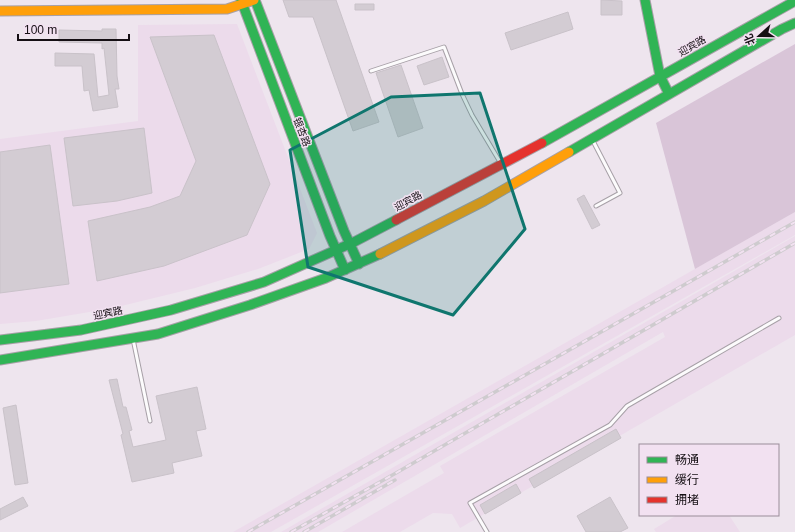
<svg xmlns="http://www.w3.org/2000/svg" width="795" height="532" viewBox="0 0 795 532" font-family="Arial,'Noto Sans SC',sans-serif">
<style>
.built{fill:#ecdbeb}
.green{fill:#d9c5d8}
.building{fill:#d3ccd3;stroke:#c9c2c9}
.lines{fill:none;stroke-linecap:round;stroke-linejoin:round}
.lane-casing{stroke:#a7a0a7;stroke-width:5}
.fast-casing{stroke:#a7a0a7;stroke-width:11}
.slow-casing{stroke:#a7a0a7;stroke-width:11}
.jam-casing{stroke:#a7a0a7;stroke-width:11}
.lane{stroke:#fcfbfc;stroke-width:3}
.fast{stroke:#30b455;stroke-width:9}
.slow{stroke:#ff9f0a;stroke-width:9}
.jam{stroke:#e5322d;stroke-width:9}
.rail-casing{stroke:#cecbce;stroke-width:3.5}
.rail{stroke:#f2e1f1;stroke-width:2;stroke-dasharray:6;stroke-linecap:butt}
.marked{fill:#0f766e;fill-opacity:0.2;stroke:#0f766e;stroke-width:3;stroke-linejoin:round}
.labels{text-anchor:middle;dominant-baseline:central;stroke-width:3;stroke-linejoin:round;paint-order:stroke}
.street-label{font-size:10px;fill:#150f14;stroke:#f2e1f1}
</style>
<rect width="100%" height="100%" fill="#eee5ee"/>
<path class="built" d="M237 24 317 233 309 249 258 269 195 288 113 308 36 321 0 324V139L138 121V25Z
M795 212V235L271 532H233Z
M795 236V335L460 528 452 514 433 513 400 532H342L444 473 440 466 665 337 663 332 318 532H281Z
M677 515H729L740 532H656L654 529Z"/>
<path class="green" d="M795 44V212L695 269 656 123Z"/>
<path class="building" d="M283 0H336L379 122 353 131 313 17H289Z
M601 0 622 1V15H601Z
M355 4H374V10H355Z
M568 12 573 29 511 50 505 33Z
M102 29H116L117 76 119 89H115L118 107 93 111 89 90 84 91 82 66H55V53L94 54 98 97 109 95 104 48 102 49V43L59 42V30L102 31Z
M214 35 270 184 247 235 164 266 97 281 88 221 150 207 180 196 196 161 150 37Z
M442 57 449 77 424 85 417 66Z
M401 65 423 128 398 137 376 73Z
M144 128 152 193 117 201 73 206 64 138Z
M50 145 69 284 0 293V152Z
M584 195 600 225 592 229 577 199Z
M117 379 123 407H126L132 430 129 431 133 447 166 440 156 396 197 387 206 429 196 431 202 456 172 463 174 473 132 482 121 435 123 434 109 380Z
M16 405 28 483 15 485 3 408Z
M616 429 621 438 534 488 529 479Z
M516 484 521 493 485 514 480 505Z
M23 497 28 506 0 520V509Z
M610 497 628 528 620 532H586L577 516Z"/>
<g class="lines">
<g class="lane-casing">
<path id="lane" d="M371 71 444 47 462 94 472 115 500 162
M593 141 620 193 596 206
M133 339 150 421
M487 532 470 503 610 425 627 406 779 318"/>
</g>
<g class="fast-casing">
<path id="fast" d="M241 0 330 236 345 270
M255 0 344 231 359 264
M645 0 660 76 669 94
M542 143 795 1
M569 152 782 29 795 23
M0 340 81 330 171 310 264 282 354 242 396 220
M0 360 158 334 250 305 326 278 380 254"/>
</g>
<g class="slow-casing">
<path id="slow" d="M0 11 227 9 254 0
M380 254 484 201 569 152"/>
</g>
<g class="jam-casing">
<path id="jam" d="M396 220 542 143"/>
</g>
<use href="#lane" class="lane"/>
<use href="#fast" class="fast"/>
<use href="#slow" class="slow"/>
<use href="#jam" class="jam"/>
<g class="rail-casing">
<path id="rail" d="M248 532 795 222
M291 532 396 473 795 243
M304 532 395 480"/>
</g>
<use href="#rail" class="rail"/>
</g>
<path class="marked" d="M480 93 525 229 453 315 308 267 290 150 391 97Z"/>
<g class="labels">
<g class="street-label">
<text transform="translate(692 46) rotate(-30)">迎宾路</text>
<text transform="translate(302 132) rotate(69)">银杏路</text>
<text transform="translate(408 201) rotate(-28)">迎宾路</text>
<text transform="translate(108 313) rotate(-12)">迎宾路</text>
</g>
</g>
<rect x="639" y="444" width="140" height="72" fill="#f2e1f1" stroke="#9a8d99"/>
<rect x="647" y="457" width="20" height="6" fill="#30b455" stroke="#9a8d99"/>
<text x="675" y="464" font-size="12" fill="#150f14">畅通</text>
<rect x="647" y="477" width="20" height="6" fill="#ff9f0a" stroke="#9a8d99"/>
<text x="675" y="484" font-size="12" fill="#150f14">缓行</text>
<rect x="647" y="497" width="20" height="6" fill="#e5322d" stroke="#9a8d99"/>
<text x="675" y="504" font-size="12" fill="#150f14">拥堵</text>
<g transform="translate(759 36) rotate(249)" stroke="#f2e1f1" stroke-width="3" paint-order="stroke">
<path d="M0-3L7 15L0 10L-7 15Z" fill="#150f14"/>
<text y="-6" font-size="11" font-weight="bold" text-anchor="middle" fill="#150f14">北</text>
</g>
<path d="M18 34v6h111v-6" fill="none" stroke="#150f14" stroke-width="2"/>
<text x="24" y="34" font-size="12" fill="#150f14" stroke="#f2e1f1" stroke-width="3" paint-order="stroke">100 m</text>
</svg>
